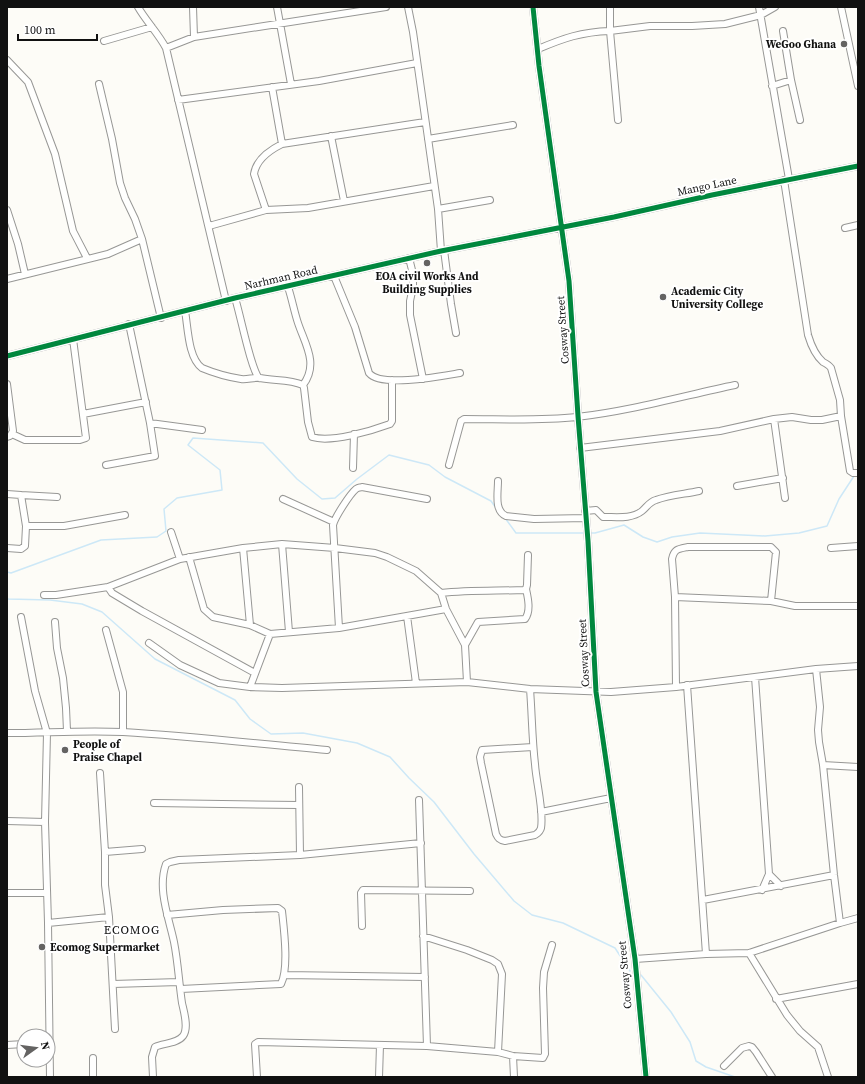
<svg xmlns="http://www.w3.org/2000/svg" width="865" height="1084" viewBox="0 0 865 1084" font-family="'Source Serif 4',serif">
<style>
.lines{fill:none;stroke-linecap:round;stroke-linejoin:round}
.stream{stroke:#cde8f7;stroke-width:1.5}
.minor-casing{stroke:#979795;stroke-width:8}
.minor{stroke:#fffffe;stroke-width:6}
.cycleway-casing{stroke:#fff;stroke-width:8}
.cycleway{stroke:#00873e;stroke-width:5}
.poi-dot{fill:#646362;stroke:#fff;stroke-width:1.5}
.labels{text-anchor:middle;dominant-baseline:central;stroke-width:4;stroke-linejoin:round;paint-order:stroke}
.poi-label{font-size:11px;font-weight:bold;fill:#111;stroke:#fff;text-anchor:start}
.street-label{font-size:11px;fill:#111;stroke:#fff}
.neighbourhood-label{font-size:12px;letter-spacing:1px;fill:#111;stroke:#fff}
</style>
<rect width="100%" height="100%" fill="#fdfcf7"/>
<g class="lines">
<path class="stream" d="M505 518 516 533H586
M590 533H595L624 525 643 537 657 542 672 537 700 533 765 536 799 533 827 526 839 499 854 476
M7 572 11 573 101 540 157 537 166 531 164 509 177 498 222 490 220 470 188 445 193 438 263 443 297 479 322 499 335 498 357 479 389 455 429 465 445 477 491 501 496 508
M7 598 8 599 50 600 82 604 102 612 155 659 235 700 250 719 271 734 303 733 357 743 390 757 409 778 434 802 474 854 514 901 532 915 563 923 615 948 630 971
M641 975 671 1012 690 1042 696 1061 706 1067 735 1077"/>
<g class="minor-casing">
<path id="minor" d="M138 7C146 21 158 33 166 48L226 301
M193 7 194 37
M277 7 291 84
M408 7 413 32 438 209 441 251
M533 7 539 66 569 281 578 416 588 541 596 692 635 959 646 1077
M759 7 789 179
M841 7 858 86
M783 31 791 80 800 120
M104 41 152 27
M166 48 194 37 386 7
M538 49C564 38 581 32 610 31V7
M7 60 28 82 55 154 73 231 87 258
M99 84 112 139 120 183 125 198 135 219 142 239 161 318
M772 86 791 80
M272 87 282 144
M178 100 319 81 417 63
M618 120 610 31 650 26H692L725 24 761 15 775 7
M331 136 344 201
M428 139 513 125
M784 180 808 335C811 345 815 355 823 362 827 364 829 365 831 368L840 400 841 416
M438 209 490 200
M7 210 18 244 25 274
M266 210 254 174C256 160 270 150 282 144L425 122
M209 226 266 210 308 208 434 186
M845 228 858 225
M444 250 451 304 456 333
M409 258 413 274V287L410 301V315L423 379
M334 276 355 327 369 373C381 388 442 376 460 373
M7 279 108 254 142 239
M288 287C292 299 294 311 298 323 305 344 319 364 303 385
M235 298C240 313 251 370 259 378
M185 311C188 327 188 358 202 368 214 373 228 377 241 379 247 380 254 377 260 378 274 381 289 379 303 385L304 388 308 422 312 437C331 443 371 431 390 424L392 421V380
M7 356 235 298 441 251 614 217 712 195 858 166
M7 384 13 431 10 436 7 437
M83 414 146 402
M774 419 785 498
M150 423 202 430
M12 434 25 440H80L86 438 73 339
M580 448 720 431 774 419 792 417 811 420H822L841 416 850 471 853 473H858
M106 465 155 456 150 423 129 324
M449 465 461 421 464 419C502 419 540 421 577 417 630 411 683 396 735 385
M353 468 354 434
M498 481C498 493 494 511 506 516L534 519 586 518
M737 486 783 478
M7 494 21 495 26 526 25 546 21 549 7 548
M21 495 57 497
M283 499 334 522
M585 511 596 510 603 517H605C617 517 632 519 642 511 647 507 649 502 656 500 669 495 685 494 699 491
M26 526H64L125 515
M171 532 180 559
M282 544 289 632
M243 548 250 625
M831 548 858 546
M189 557 204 609 213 617 250 625 270 634 339 628 446 609
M108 587 112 593 142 611 255 673
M441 593C469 590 496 591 524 590L526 589 527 585 528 555
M44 595H56L108 587 180 559 243 548 282 544 335 548 375 553 387 557 416 571 441 593 446 609 465 645 467 682
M675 597 771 601 795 606H858
M407 616 416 683
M21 617 35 691 47 733 45 822 48 923 50 1077
M55 622 57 648 63 678 66 708 67 731
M339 628 333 525C335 517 350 494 356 489 359 487 359 488 362 487L427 499
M106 630 123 692V732
M149 643 180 665 219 683 250 687 282 688 467 682 530 689 611 692 676 687 816 669 858 666
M465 645 478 622 525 619C531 611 528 598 526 589
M816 669 820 707 818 730 819 742 823 765 834 875 840 923
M755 677 769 874 781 886
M687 685 706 954
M250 687 270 634
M676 687 675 597 672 559C674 549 678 549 688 547H771L776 552 771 601
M530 689C532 714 532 739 535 764 536 782 544 810 541 828 540 832 538 833 535 835L505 841C499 840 498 838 496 834L481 763 480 757 482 750 533 747
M7 733C46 733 84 730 123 732 191 736 259 744 327 750
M823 765 858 767
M100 773 105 852V885L109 917 115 1029
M299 787 300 855
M419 800 427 1046
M154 803 299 805
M541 812 611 798
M7 821 45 822
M105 852 142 849
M762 890 769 874
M7 893H47
M703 900 834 875
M167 915 223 910 278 908 282 911C284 930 289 968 281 984L181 989
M48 923 109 917
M362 926 361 893 363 890 470 891
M423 936 467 950 492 960 498 964 502 974 498 1052
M749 953 787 1015 800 1031 818 1047 828 1077
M635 959 706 954 749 953 840 923 858 918
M284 975 425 977
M113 984 179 982
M776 999 858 984
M7 1045 24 1044
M513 1056 514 1077
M93 1058V1077
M724 1066 742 1048 749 1046 752 1047 756 1052 772 1077
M153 1077 152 1057 155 1047C163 1043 177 1044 183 1036 189 1028 184 1012 182 1003 179 983 178 962 174 942 169 918 157 889 166 864L170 862 179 860 300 855 421 843
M257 1077 255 1044 258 1042 427 1046 498 1052 513 1056 543 1058 545 1054 543 988 544 972 552 945
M379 1077 380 1045"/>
</g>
<use href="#minor" class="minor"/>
<g class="cycleway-casing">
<path id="cycleway" d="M533 7 539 66 569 281 578 416 588 541 596 692 635 959 646 1077
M7 356 235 298 441 251 614 217 712 195 858 166"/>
</g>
<use href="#cycleway" class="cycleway"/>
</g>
<g class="poi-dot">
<circle cx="844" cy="44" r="4"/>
<circle cx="427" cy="263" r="4"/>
<circle cx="663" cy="297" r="4"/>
<circle cx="65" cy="750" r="4"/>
<circle cx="42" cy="947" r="4"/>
</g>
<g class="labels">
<g class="poi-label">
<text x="836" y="44" text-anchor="end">WeGoo Ghana</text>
<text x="427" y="276" text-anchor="middle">EOA civil Works And<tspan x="427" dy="13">Building Supplies</tspan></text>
<text x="671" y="291">Academic City<tspan x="671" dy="13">University College</tspan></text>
<text x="73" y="744">People of<tspan x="73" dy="13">Praise Chapel</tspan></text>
<text x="50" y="947">Ecomog Supermarket</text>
</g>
<g class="street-label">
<text transform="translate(707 186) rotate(-12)">Mango Lane</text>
<text transform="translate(281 278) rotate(-13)">Narhman Road</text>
<text transform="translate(563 330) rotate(-94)">Cosway Street</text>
<text transform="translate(584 653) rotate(-93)">Cosway Street</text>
<text transform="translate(625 975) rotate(-95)">Cosway Street</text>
</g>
<g class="neighbourhood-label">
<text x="132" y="930">ECOMOG</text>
</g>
</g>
<rect width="865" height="1084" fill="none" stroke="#111111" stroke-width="16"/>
<g transform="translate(36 1048) rotate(76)"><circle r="19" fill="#ffffff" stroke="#a0a0a0"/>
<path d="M0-3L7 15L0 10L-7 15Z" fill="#646362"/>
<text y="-6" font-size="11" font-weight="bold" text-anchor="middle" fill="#111111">N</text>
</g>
<path d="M18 34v6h79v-6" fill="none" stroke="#111111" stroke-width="2"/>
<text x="24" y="34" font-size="12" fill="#111111" stroke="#ffffff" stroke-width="3" paint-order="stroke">100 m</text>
</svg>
